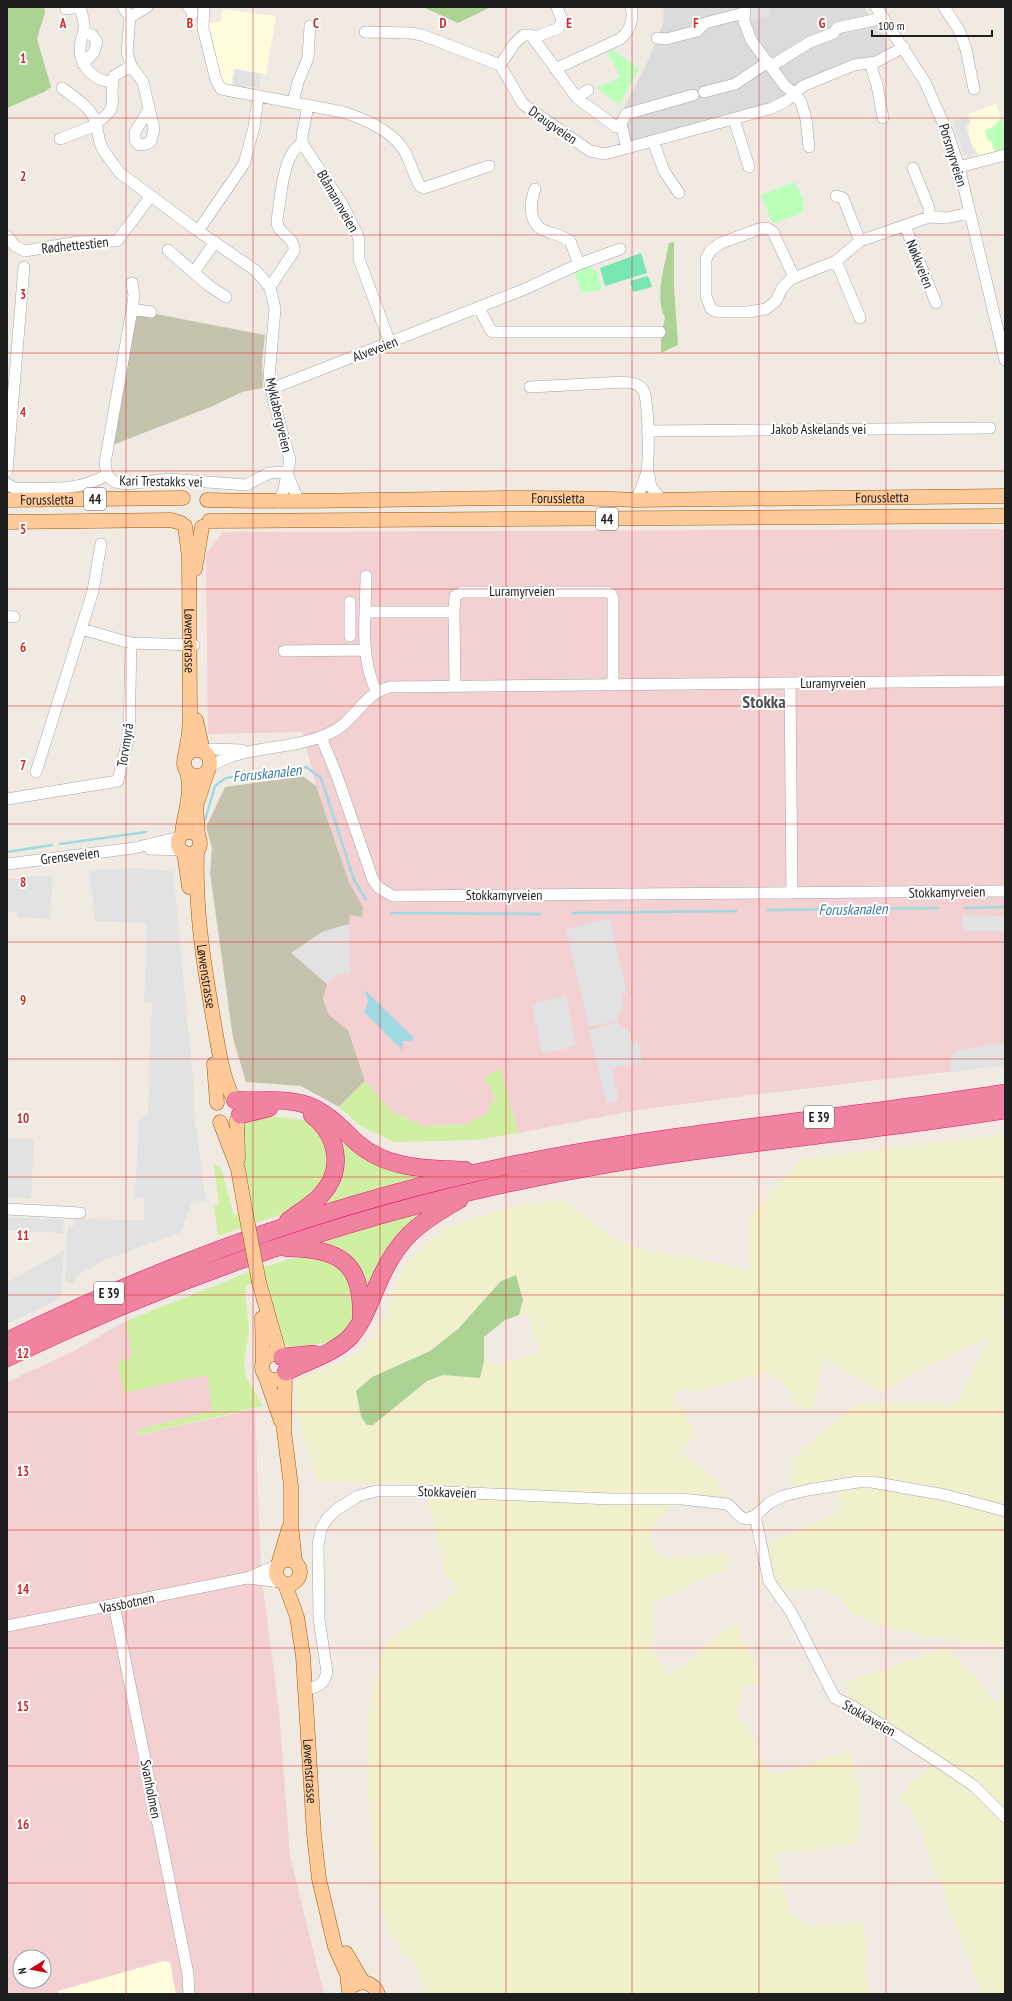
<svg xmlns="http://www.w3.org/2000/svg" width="1012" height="2001" viewBox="0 0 1012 2001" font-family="'PT Sans Narrow',sans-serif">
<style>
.residential{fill:#dcdbdb}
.commercial{fill:#f3d0d2;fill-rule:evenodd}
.education{fill:#fffcdd}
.construction{fill:#c5c3ad}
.farmland{fill:#f1f0cc;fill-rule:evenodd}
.grass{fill:#cfefa3}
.forest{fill:#acd393}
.park{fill:#bfb}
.pitch{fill:#79e7b3}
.parking{fill:#e2e2e2}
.water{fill:#9fd9e2}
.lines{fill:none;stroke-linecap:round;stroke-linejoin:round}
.stream{stroke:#9fd9e2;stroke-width:2.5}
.minor-casing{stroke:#a5a5a5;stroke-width:12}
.major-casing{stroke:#985800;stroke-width:15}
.highway-casing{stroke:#eb1370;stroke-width:18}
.minor{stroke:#fff;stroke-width:11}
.major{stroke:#ffca99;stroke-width:14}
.highway{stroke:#ef83a0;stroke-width:17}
.major-bridge-casing{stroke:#985800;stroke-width:15;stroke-linecap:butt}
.major-bridge{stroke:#ffca99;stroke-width:14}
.grid{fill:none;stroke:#d62828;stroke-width:1;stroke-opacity:0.55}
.labels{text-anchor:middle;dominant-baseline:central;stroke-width:4;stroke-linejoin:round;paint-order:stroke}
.shield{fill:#fff;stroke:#626262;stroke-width:1}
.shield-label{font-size:13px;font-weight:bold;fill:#1e1e1e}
.street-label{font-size:14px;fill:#1e1e1e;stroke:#fff}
.water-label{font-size:15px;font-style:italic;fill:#3c7aa6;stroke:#fff}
.district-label{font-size:18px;font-weight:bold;fill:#515151;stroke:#fff}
.grid-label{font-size:13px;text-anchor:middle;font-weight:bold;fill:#d62828;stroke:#fff;stroke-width:4;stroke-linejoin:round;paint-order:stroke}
</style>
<rect width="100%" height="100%" fill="#f0eae3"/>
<path class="residential" d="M664 7H864L886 40 887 55 831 69 795 85 778 103 634 143 619 132V117L647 63 663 24Z"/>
<path class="commercial" d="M1005 529V1065L751 1095 632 1111 518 1133 500 1068 495 1098 485 1116 464 1124 424 1126 391 1111 365 1081 348 1030 329 1016 323 999 322 932 349 924 350 915 363 907 349 882 316 786 303 732 208 734 206 554 223 532Z
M126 1321 132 1357 208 1375 212 1411 139 1429 138 1435 255 1409 261 1573 279 1710 290 1856 324 1994H7V1382L72 1352ZM20 1957H44V1981H20Z"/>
<path class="education" d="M222 9 276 16 266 74 234 69 231 88 222 86 205 24 221 21Z
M996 104 1005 131V150L981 156 978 154 975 147 973 148 968 134 970 133 968 128 971 121 968 114Z
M163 1961 170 1962 176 1994H59L58 1991Z"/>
<path class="construction" d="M135 310 265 335 262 361 263 388 242 392 213 406 110 446Z
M303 776 316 786 349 882 363 907 362 917 350 915 349 924 322 932 319 976 327 984 323 999 329 1015 348 1030 365 1081 339 1107 301 1086 246 1082 233 1038 210 873 212 848 206 827 225 787Z"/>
<path class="farmland" d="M1005 1134V1300L1000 1313 1005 1316V1646L918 1636 877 1624 865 1618 854 1616 842 1601 824 1588 792 1591 784 1588 773 1573 768 1550 774 1541 842 1510 836 1482 794 1488 791 1460 856 1403 956 1404 990 1337 903 1378 893 1388 880 1392 824 1358 813 1409 794 1406 790 1392 780 1380 766 1373 693 1392 681 1389 673 1395 688 1418 696 1436 679 1452 715 1479 722 1492 721 1498 681 1494 651 1530 653 1549 661 1558 728 1553 730 1567 654 1602 652 1647 669 1677 735 1621 763 1680 742 1689 738 1717 750 1730 766 1768 770 1774 785 1773 850 1751 857 1778 860 1806 857 1843 776 1855 784 1895 792 1915 805 1924 819 1925 864 1922 869 1994H427L415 1964 391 1938 382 1906 368 1793V1713L379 1663 390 1639 459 1589 446 1575 425 1484 317 1481 298 1421 295 1386 298 1379 353 1356 374 1337 387 1314 398 1280 411 1257 440 1232 473 1218 522 1205 566 1200 574 1209 613 1237 632 1247 749 1269V1219L801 1159ZM501 1281 523 1300 519 1315H529L539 1352 502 1364 484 1361 480 1378 443 1375 427 1381 373 1425 372 1377 430 1351 458 1329Z
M945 1647 976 1678 998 1706 1005 1684V1994H982L913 1813 900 1800 907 1786 940 1759 853 1703 845 1683Z"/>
<path class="grass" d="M500 1068 518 1133 478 1140 394 1142 359 1125 339 1107 365 1081 391 1111 424 1126 464 1124 485 1116 495 1098 485 1077Z
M268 1116 305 1120 311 1123 329 1147V1169L310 1199 288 1212 218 1236 214 1207 219 1204 214 1165 221 1168 234 1215 253 1209 245 1165 244 1128 246 1122Z
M332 1132 436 1177 310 1214 332 1191Z
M425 1211 369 1297 316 1242Z
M313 1257 330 1262 350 1277 357 1309 353 1325 339 1341 291 1348 282 1342 265 1278 245 1286 249 1332 244 1361 246 1377 263 1406 137 1435 139 1429 212 1411 207 1375 124 1393 117 1363 132 1357 126 1321 244 1274 289 1259Z"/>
<path class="forest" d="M7 7H44L45 12 37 39 51 87 44 92 7 108Z
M423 7H491L458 23Z
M674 242V288L678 345 661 353V336L665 318C654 296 665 266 669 243Z
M516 1275 523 1300 519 1315 505 1320 484 1337V1361L480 1378 443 1375 427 1381 373 1425H367L361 1416 356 1391 372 1377 430 1351 458 1329 501 1281Z"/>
<path class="park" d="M609 47 639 69 619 105 596 88 620 77 606 49Z
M1001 118 1005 131V150L995 152 991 141 987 140 985 130 994 126Z
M795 182 804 201 802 213 774 223 772 222 761 195Z
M589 266 598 272 602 290 582 293 574 272Z"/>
<path class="pitch" d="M641 253 647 273 605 286 600 268Z
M648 276 652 287 633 292 630 281Z"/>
<path class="parking" d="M749 7H768L770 16 748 21Z
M235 69 261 74 259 88 247 86 246 90 232 88Z
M968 117 969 122 965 125 974 152 971 157 964 154 954 127 955 121Z
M137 868 173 871 194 1088V1113L206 1202 193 1200 181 1232 105 1260 76 1276 73 1284 65 1282 68 1225 74 1226 75 1219 144 1220V1197H135L139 1121 148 1112 152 1004 144 1002 147 935 146 923 95 921 89 870Z
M21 876H53L50 919 17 917V912H7V878L21 879Z
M962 915 1005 916V931H963Z
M610 919 627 994 621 995 624 1006 617 1014 618 1020 589 1027 566 929Z
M349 924 350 973 341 974 332 978 327 984 291 953 322 932Z
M566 996 576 1046 542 1054 532 1004Z
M619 1022 621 1028 629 1031 632 1042 638 1041 643 1062 612 1068 619 1101 606 1103 589 1030Z
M1005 1042V1065L952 1072 949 1057 958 1050Z
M7 1138 34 1139 31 1199 7 1197Z
M7 1217 64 1220 63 1233 7 1230Z
M64 1251 60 1299 7 1324V1282Z"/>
<path class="water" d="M365 990 414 1038 411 1041H403L402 1050 364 1012 368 1003Z"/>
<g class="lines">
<path class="stream" d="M205 820 215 786 226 778 306 767 321 778 354 880 366 899
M60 844 146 832
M7 852 52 845
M965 908 1005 907
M768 910 938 908
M392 913 540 914
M573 913 736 911"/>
<g class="minor-casing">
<path id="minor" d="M80 7C81 13 84 19 84 25 85 33 80 40 80 47 79 66 94 81 112 82
M123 7 130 17 127 52 131 66 143 82 154 129 151 141 147 144 139 145 135 140V132L149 109
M188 7 192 10V15
M204 7 203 28 216 80 221 89 343 112C365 119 395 132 406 154 411 164 414 176 420 186L424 188 489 166
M745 7 744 21 751 40 785 86 794 93 801 102 806 119 809 147
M876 7 925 82 948 134 959 167 1005 360
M944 7 959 30 966 49 974 89
M66 9 80 7
M130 17 147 7
M365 32 411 33 422 35 500 65
M533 38 559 28 562 20 557 7
M657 38 666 39 697 31 705 23 744 13
M870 63 877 85 883 118
M83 64 94 52 97 42 92 35 84 32
M131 66 114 76C107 99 123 106 96 123L100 143 103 150 120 173 198 231 255 270 270 287 275 309 269 377 274 403 290 460 284 489 279 502
M771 66 810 42 834 33 837 28 874 20
M555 69 620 39C630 31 634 19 631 7
M704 92 735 84 768 62
M577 98 588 90
M293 103 298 82 308 58 310 26
M308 106 302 136V143L341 202 357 234 359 239V259L390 343
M734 119 749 167
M616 127 577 98 531 35H524L515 43 500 65 523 104 590 151 605 154 772 108 786 101 803 86 854 65 876 62 904 47
M60 139 91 127 96 123C91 107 75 98 62 88
M653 141 664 171 679 193
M627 148 621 124 626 114 693 95
M959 167 1005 155
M913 168 929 208V217
M535 189C530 202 528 222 543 230 552 234 562 235 570 241L579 264
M836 196 843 198 860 241
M905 226 936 303
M198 231 244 164 254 127 258 98
M7 236 15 246 25 251 78 242 117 241 151 196
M168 250 208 285 226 297
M836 261 860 318
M194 272 215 242
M794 277 773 232 767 228 759 229 721 243 710 251 706 259V296L711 309 718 312H748L766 309 776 301 782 288 791 279 836 261 860 241 929 217 946 218 969 213
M132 283 134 295 132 309 105 463 107 475 111 479 115 482 127 484 169 479 246 485 269 473 287 472
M270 287 294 251C296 237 276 234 277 220 281 198 282 155 302 143
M479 308 491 331 494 332H660
M132 309 151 312
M530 387 624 382C631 383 639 383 643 390 649 400 649 458 647 471 644 481 641 491 636 500
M271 389 525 289 579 264 620 249
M647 431 990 428
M7 471 24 267
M648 471 651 487 662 500
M287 473 299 502
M7 484 14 488C48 488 77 492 107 475
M366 576C366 617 359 654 376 691
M366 612H454L455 686
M454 612 455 596 462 592H607L611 594 613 598V685
M7 616 14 617
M81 629 131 643 194 645
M350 636V602
M284 651 364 650
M790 683 792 893
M321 737 337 776 373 880 379 888 393 896 1005 891
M204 751 211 749 242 750
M209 767C245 744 292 751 330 733 355 722 362 694 390 687L1005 681
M36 772 93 591 101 544
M7 799 118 781 129 735 131 643
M150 849 181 850
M7 864 134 848 180 837
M7 1209 80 1213
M755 1516 769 1581 791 1612 835 1698 854 1707 949 1769 974 1786 1005 1817
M278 1565 247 1578 281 1582
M114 1605 188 1974 189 1994
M7 1626 247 1578
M305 1689C318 1687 324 1685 327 1672L319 1619 318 1545 321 1529 327 1519 336 1510 358 1496 376 1491H425L610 1499H682L727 1504C734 1508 737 1517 746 1519L755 1516 769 1503 783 1496 808 1490 858 1482H872L945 1495 1005 1511"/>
</g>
<g class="major-casing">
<g id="major">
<path id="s1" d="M7 500 183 498"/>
<path id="s2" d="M207 500C350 504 494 494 636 500L1005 496"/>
<path d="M209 521 1005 516"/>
<path d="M7 522 171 520 181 523"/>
<path id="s3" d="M185 526 189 557 190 713 189 734 185 756"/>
<path d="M195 569 202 527"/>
<path d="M196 720 203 751"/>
<circle cx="197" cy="763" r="13"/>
<circle cx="189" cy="843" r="11"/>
<path d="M182 834C184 813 193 793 187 772"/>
<path d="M198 836 196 806 208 770"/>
<path id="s4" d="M197 850C195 907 203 961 213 1017 218 1045 221 1074 234 1100"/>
<path d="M184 852 189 887"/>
<path d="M214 1064 217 1103"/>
<path d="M237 1120 238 1159"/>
<path d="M220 1122 238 1169 245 1209"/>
<path d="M259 1282 280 1356"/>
<path d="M262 1318 263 1363"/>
<circle cx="275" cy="1367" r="13"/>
<path d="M285 1374 284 1431 291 1486V1524L295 1562"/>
<path d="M265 1375 281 1421"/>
<circle cx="288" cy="1572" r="12"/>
<path d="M278 1565 289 1528"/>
<path id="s5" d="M285 1584 297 1617 303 1656 314 1835 319 1879 335 1947 347 1974 349 1991"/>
<path d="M346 1953 363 1982"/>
<path d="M354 1985C364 1979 374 1984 378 1994"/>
</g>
</g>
<g class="highway-casing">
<path id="highway" d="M235 1100C260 1102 283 1097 307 1105 327 1112 341 1128 356 1142 386 1169 427 1169 465 1170
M240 1115 269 1108
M288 1221C299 1212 313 1205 322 1194 345 1168 337 1135 312 1115
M287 1248C338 1248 363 1262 361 1316
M7 1341C175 1259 353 1195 537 1160 692 1130 849 1118 1005 1093
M282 1357 314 1354
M7 1358C198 1266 399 1199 608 1164 740 1142 873 1131 1005 1110
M286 1372C305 1362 335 1353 350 1337 363 1323 369 1304 377 1286 396 1240 416 1224 459 1200"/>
</g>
<use href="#minor" class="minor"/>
<use href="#major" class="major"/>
<use href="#highway" class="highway"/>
<g class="major-bridge-casing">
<path id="major-bridge" d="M245 1209 259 1282"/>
</g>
<use href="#major-bridge" class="major-bridge"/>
</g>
<path class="grid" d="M126 7V1994M253 7V1994M380 7V1994M506 7V1994M632 7V1994M759 7V1994M886 7V1994M7 118H1005M7 235H1005M7 353H1005M7 471H1005M7 589H1005M7 706H1005M7 824H1005M7 942H1005M7 1059H1005M7 1177H1005M7 1295H1005M7 1412H1005M7 1530H1005M7 1648H1005M7 1766H1005M7 1883H1005"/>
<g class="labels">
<g class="shield">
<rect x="84" y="488" width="22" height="22" rx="3"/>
<rect x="596" y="508" width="22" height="22" rx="3"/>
<rect x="804" y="1106" width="30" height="22" rx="3"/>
<rect x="94" y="1282" width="30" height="22" rx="3"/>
</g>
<g class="shield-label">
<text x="95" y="499">44</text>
<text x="607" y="519">44</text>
<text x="819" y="1117">E 39</text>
<text x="109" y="1293">E 39</text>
</g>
<g class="street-label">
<text transform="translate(553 125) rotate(35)">Draugveien</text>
<text transform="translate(953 155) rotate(73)">Porsmyrveien</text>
<text transform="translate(338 201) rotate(60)">Blåmannveien</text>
<text transform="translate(75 245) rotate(-6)">Rødhettestien</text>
<text transform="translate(920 264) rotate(68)">Nøkkveien</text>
<text transform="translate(375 349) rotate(-21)">Alveveien</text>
<text transform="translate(279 415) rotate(77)">Myklabergveien</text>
<text x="819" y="429">Jakob Askelands vei</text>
<text transform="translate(161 481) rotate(1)">Kari Trestakks vei</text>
<text stroke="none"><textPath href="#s2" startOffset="675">Forussletta</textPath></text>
<text stroke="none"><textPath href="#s2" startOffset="351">Forussletta</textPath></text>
<text stroke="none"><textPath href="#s1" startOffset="40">Forussletta</textPath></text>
<text x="522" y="591">Luramyrveien</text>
<text stroke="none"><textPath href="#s3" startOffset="115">Løwenstrasse</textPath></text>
<text x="833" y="683">Luramyrveien</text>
<text transform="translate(125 745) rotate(-81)">Torvmyrå</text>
<text transform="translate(70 856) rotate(-7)">Grenseveien</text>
<text transform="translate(947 892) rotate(-1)">Stokkamyrveien</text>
<text x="504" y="895">Stokkamyrveien</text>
<text stroke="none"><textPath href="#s4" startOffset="127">Løwenstrasse</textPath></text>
<text transform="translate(447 1492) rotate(2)">Stokkaveien</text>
<text transform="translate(127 1603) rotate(-11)">Vassbotnen</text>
<text transform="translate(869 1718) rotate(30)">Stokkaveien</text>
<text stroke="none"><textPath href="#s5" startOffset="190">Løwenstrasse</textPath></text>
<text transform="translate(151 1789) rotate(79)">Svanholmen</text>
</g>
<g class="water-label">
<text transform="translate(267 773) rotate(-6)">Foruskanalen</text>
<text transform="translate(853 909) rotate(-1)">Foruskanalen</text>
</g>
<g class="district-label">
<text x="764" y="701">Stokka</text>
</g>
</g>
<g class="grid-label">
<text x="63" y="28">A</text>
<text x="190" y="28">B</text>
<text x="316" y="28">C</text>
<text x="443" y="28">D</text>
<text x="569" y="28">E</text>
<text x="696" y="28">F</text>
<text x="822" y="28">G</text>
<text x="23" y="63">1</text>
<text x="23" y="181">2</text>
<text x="23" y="299">3</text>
<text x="23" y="417">4</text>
<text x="23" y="534">5</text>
<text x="23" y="652">6</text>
<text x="23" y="770">7</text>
<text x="23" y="887">8</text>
<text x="23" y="1005">9</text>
<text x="23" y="1123">10</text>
<text x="23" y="1240">11</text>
<text x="23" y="1358">12</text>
<text x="23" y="1476">13</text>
<text x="23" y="1594">14</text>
<text x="23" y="1711">15</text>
<text x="23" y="1829">16</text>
</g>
<rect width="1012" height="2001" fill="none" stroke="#1e1e1e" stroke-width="16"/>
<g transform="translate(32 1969) rotate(259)"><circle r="19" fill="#ffffff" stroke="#a5a5a5"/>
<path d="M0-3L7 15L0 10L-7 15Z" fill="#cc0012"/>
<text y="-6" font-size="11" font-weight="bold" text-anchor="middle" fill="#1e1e1e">N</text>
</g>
<path d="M872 30v6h120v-6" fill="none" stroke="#1e1e1e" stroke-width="2"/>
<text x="878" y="30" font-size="12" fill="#1e1e1e" stroke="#ffffff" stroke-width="3" paint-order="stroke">100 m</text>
</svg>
